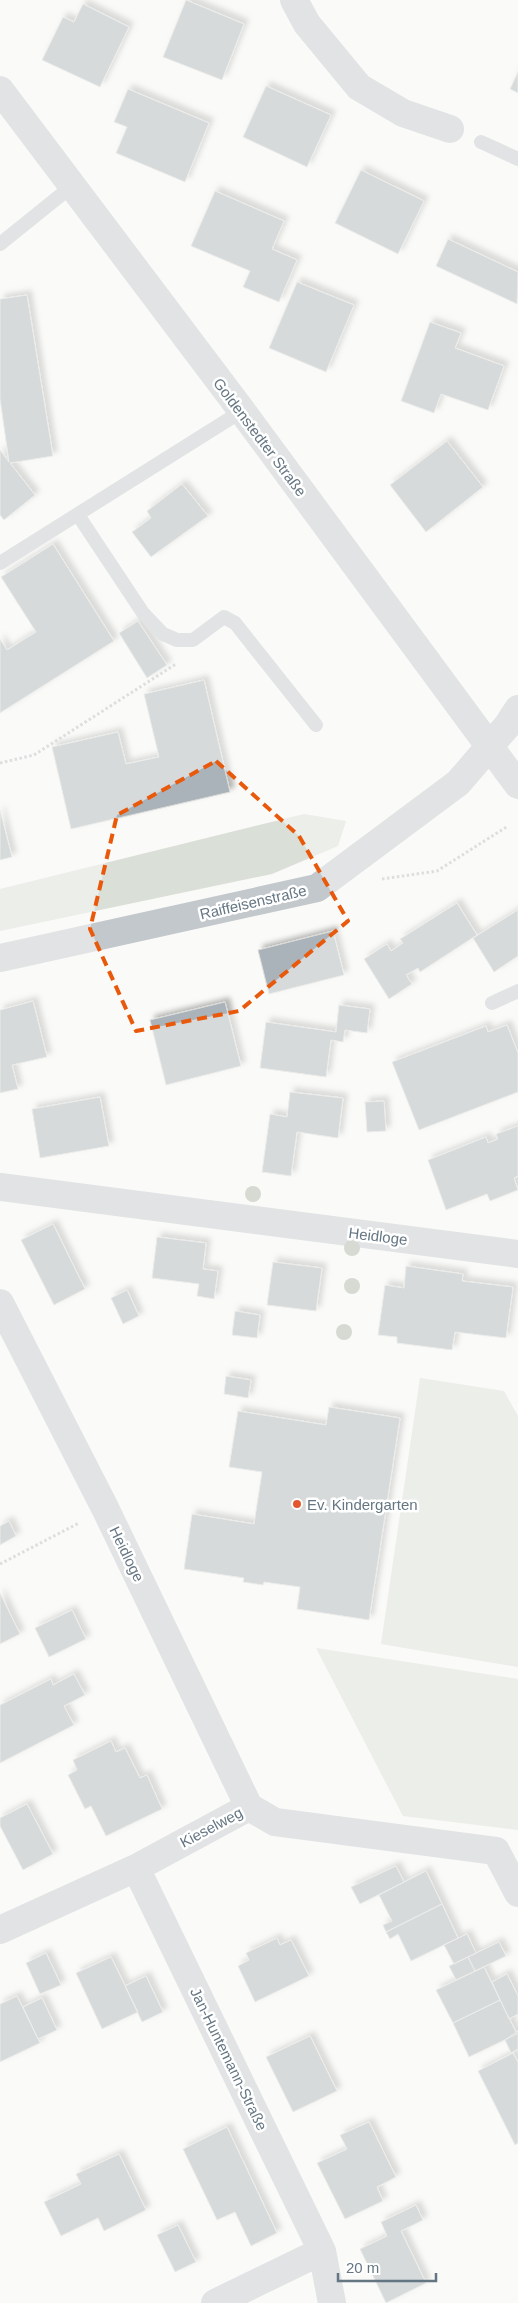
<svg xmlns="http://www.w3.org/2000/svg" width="518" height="2303" viewBox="0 0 518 2303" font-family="Arial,sans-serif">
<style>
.green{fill:#dadfd7}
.building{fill:#aab3b9;stroke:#dcdcda;filter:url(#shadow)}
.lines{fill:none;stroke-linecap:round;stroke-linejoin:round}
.path{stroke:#bbbfc2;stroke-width:3;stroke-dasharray:2.5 2.5;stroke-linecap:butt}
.service{stroke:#c3c8cc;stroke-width:14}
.minor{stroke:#c3c8cc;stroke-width:28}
.tree{fill:#aab4a7}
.marked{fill:none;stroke:#e8590c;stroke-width:4;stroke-dasharray:10 6;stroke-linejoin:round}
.poi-dot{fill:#e4572e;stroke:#fff;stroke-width:2}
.labels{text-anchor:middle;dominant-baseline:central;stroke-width:5;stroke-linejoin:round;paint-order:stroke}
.street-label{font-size:15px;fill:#657683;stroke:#fff}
.poi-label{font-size:15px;fill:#657683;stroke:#fff;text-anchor:start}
</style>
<defs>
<filter id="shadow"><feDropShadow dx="4.5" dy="-4.5" stdDeviation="2.5" flood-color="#0004"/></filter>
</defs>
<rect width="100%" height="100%" fill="#fafaf8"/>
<path class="green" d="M304 814 346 821 338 846 272 874 0 931V889Z
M420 1378 504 1391 518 1416V1667L381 1644Z
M316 1648 518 1679V1830L403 1816Z"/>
<path class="building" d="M186 0 244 24 222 80 163 57Z
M83 4 129 27 100 87 42 60 63 17 74 22Z
M518 72V93L510 89Z
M266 86 331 115 307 167 243 137Z
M128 89 209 123 185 182 116 153 127 127 114 122Z
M361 170 424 201 398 254 335 223Z
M215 191 284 221 272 249 297 260 279 302 243 287 250 271 191 246Z
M448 239 518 272 517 304 436 266Z
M297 282 354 305 326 372 269 348Z
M27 295 53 456 10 463 35 495 4 520 0 515V450L9 462 0 399V299Z
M430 322 461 333 455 348 504 366 488 410 441 394 434 413 401 401Z
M447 441 483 487 426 532 390 485Z
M182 484 208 516 151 557 132 532 151 518 147 511Z
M53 544 114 641 0 713V639L7 650 36 632 1 577Z
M138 621 167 665 147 678 119 633Z
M204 680 230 792 71 829 52 747 118 732 126 764 159 757 144 694Z
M0 810 12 857 0 860Z
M457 903 477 935 420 972 418 968 406 975 412 984 389 999 364 959 387 944 391 951 403 943 400 939Z
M518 910V956L494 972 473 938Z
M333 931 344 975 269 994 258 950Z
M33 1001 47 1057 12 1065 18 1089 0 1093V1010Z
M225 1002 241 1066 166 1085 150 1020Z
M339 1005 370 1009 367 1033 345 1030 343 1042 331 1040 326 1077 260 1068 266 1022 336 1032Z
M507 1025 518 1053V1092L419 1130 392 1062 486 1026 488 1032Z
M290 1092 343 1098 338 1138 297 1132 291 1176 262 1172 270 1114 287 1117Z
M100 1097 109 1146 40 1158 32 1109Z
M384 1101 386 1131 367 1132 365 1102Z
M518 1126V1176L514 1178 518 1190 490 1201 487 1194 446 1210 428 1160 486 1137 488 1143 498 1139 496 1134Z
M53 1224 85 1289 54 1305 21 1240Z
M157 1237 206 1243 203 1269 218 1271 214 1299 197 1296 199 1284 152 1278Z
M273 1262 322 1268 316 1311 267 1305Z
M406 1266 463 1274 462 1281 513 1287 506 1338 455 1332 452 1350 397 1343V1337L378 1335 385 1285 404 1288Z
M127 1290 139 1316 123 1324 111 1298Z
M235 1311 260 1315 257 1338 232 1335Z
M226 1376 251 1380 248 1398 224 1394Z
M329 1407 400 1418 369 1620 297 1609 300 1587 264 1582 263 1585 243 1582 244 1578 184 1569 192 1514 254 1524 262 1472 229 1467 238 1411 326 1425Z
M9 1521 16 1536 0 1545V1526Z
M0 1593 20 1634 0 1644Z
M72 1610 86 1639 49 1657 35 1628Z
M74 1674 85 1695 64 1706 74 1725 0 1763V1705L51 1679 53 1685Z
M111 1741 116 1752 125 1748 140 1778 147 1775 162 1809 106 1836 91 1806 85 1809 68 1775 77 1770 73 1760Z
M27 1804 53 1854 23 1870 0 1826V1818Z
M396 1866 404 1882 360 1904 351 1887Z
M426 1871 442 1904 386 1932 383 1925 392 1921 379 1895Z
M442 1904 458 1938 411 1961 398 1934 390 1939 386 1932Z
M467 1934 476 1953 454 1964 444 1945Z
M277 1938 280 1945 291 1940 309 1976 255 2002 238 1966 249 1960 246 1953Z
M499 1942 506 1956 475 1971 468 1957Z
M46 1953 61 1985 40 1994 26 1963Z
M111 1957 138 2012 102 2029 76 1973Z
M468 1957 475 1971 456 1980 449 1966Z
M484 1967 500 2000 453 2023 436 1990Z
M507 1974 518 1996V2014L509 2019 492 1982Z
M146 1976 163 2012 142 2022 125 1986Z
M17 1996 40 2043 0 2062V2004Z
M42 1998 57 2030 38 2039 23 2007Z
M500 2000 517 2034 469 2057 453 2023Z
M518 2031V2049L511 2053 505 2040Z
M310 2036 337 2091 293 2112 266 2057Z
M513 2053 518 2062V2143L515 2145 478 2071Z
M369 2122 396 2177 377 2187 383 2201 345 2219 317 2163 347 2149 340 2135Z
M227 2127 277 2233 251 2246 235 2212 217 2220 183 2149Z
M119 2154 146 2210 104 2231 98 2218 61 2236 44 2202 81 2184 76 2174Z
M416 2205 423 2220 401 2231 426 2283 386 2303 360 2249 387 2236 381 2222Z
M178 2225 196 2262 175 2272 157 2235Z"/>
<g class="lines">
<path class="path" d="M0 763 34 755 176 664
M382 879 437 871 508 826
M0 1564 79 1523"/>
<path class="service" d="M481 142 518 159
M0 244 72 186
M78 515 143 613 163 634 177 640H193L224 617 235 623 316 725
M0 563 242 411
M492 1003 518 991"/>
<path class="minor" d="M294 0 307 24 359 87 403 113 450 129
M0 90 242 411 518 785
M0 958 317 888 458 783 507 726 518 709
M0 1187 518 1254
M0 1303 105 1508 249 1807
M249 1807 275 1822 496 1851 518 1893
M136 1868 322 2251 332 2303
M0 1930 136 1868 249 1807
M215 2303 322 2251"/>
</g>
<g class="tree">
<circle cx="253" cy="1194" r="8"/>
<circle cx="352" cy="1248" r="8"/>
<circle cx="352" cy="1286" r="8"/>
<circle cx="344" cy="1332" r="8"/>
</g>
<path d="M0 0H518V2303H0ZM216 761 299 836 348 921 239 1011 136 1031 90 929 117 815Z" fill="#fafaf8" fill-opacity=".55" fill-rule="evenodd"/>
<path class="marked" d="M216 761 299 836 348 921 239 1011 136 1031 90 929 117 815Z"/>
<circle class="poi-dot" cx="297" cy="1504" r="5"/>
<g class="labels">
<g class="street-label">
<text transform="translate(260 437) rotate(53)">Goldenstedter Straße</text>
<text transform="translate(253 902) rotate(-13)">Raiffeisenstraße</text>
<text transform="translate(378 1236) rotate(7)">Heidloge</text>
<text transform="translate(127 1554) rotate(64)">Heidloge</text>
<text transform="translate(211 1827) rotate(-28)">Kieselweg</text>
<text transform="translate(229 2059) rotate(64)">Jan-Huntemann-Straße</text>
</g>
<g class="poi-label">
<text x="307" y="1504">Ev. Kindergarten</text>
</g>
</g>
<path d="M338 2273v8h98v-8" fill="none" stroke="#657683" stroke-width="2.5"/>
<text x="346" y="2273" font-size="15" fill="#657683" stroke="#ffffff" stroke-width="4" paint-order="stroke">20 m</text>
</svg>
